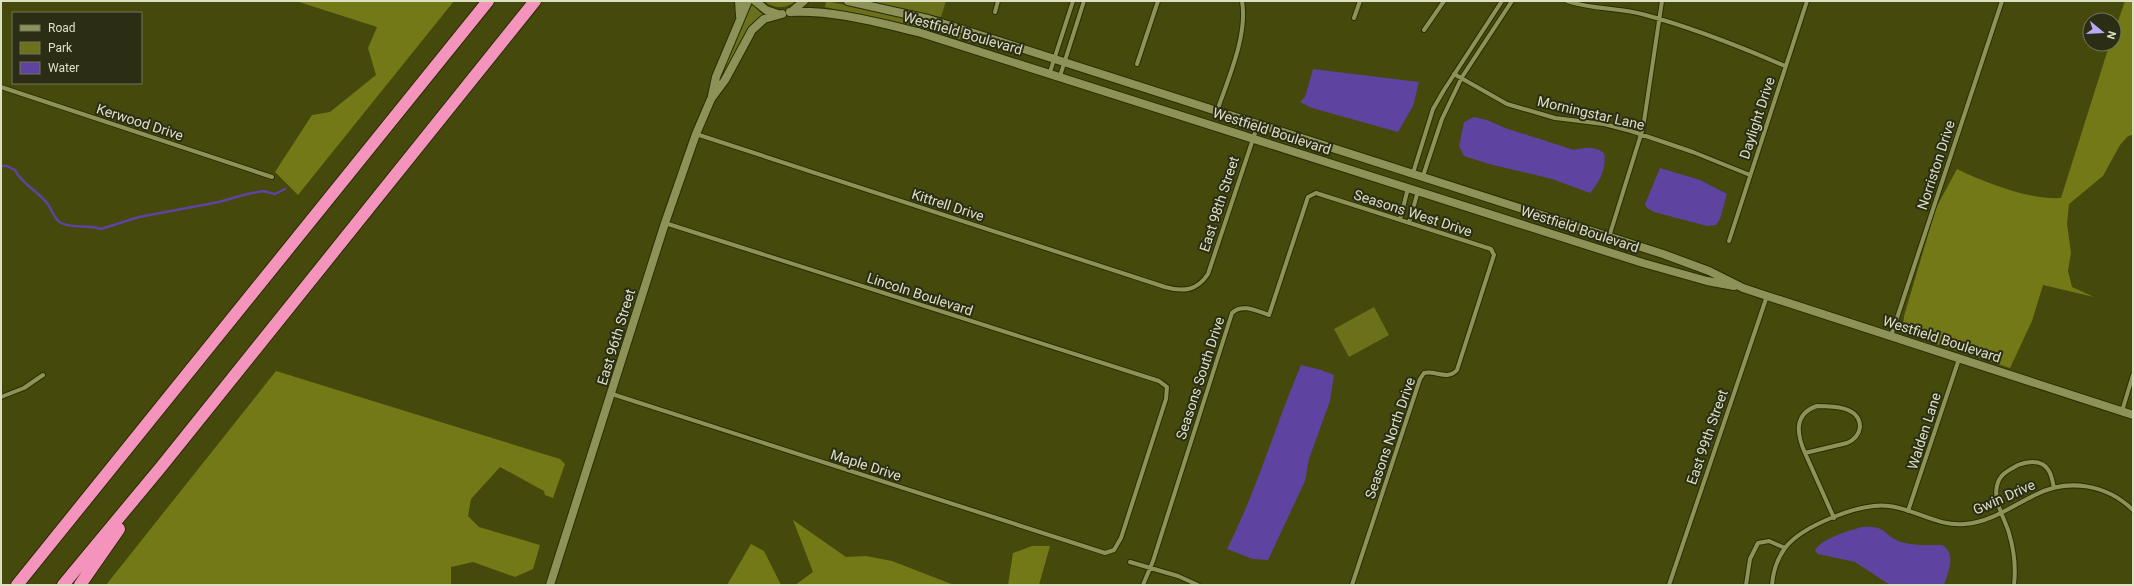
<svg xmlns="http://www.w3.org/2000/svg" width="2134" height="586" viewBox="0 0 2134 586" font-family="Roboto,sans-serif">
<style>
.green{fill:#6b711b}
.forest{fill:#727916}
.water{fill:#5e43a0}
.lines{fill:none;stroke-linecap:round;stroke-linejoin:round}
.stream{stroke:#5e43a0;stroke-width:2.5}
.street-casing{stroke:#2b2e00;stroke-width:6}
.secondary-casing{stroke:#2b2e00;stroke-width:10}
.highway-casing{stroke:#2b2e00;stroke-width:14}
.street{stroke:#8c9258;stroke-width:4}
.secondary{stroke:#8c9258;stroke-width:8}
.highway{stroke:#f494bc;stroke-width:12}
.labels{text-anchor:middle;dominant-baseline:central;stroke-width:4;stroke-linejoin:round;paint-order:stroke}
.street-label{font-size:14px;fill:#dce1c3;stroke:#2b2d15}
</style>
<rect width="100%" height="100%" fill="#45490b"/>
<path class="green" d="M764 1H796C786 9 774 9 764 1Z
M826 1 913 19 1009 49 970 42 911 26 825 7Z
M866 1H946L941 17Z
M750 5H753L763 15 750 27 721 80 720 78Z
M1374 307 1389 335 1349 357 1334 329Z"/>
<path class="forest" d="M296 1H454L298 195 275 172 312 115 330 112 376 75 368 48 377 27Z
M2125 1H2133V135L2128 136 2120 145 2103 176 2069 204 2067 224 2071 253 2068 271 2072 287 2094 297 2043 285 2032 321 2010 368 1921 339 1903 329 1904 316 1936 208 1957 169C1986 183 2029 200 2061 198L2109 46 2110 44H2114V33Z
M276 371 560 459 565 464 553 498 545 495 544 491 500 467 471 499 468 516 479 527 540 545 533 569 515 577 473 562 451 567V585H106Z
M793 520 846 557 866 556 892 561 954 585H795L813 572Z
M751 544 764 551 781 585H727Z
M1032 546H1050L1039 585H1008L1013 553Z"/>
<path class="water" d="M1313 69 1419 82 1413 106 1398 132 1312 108 1300 102 1305 97Z
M1474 117 1487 120 1505 128 1574 150C1585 147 1595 146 1604 153 1607 167 1600 182 1590 193L1552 179 1489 164 1464 156 1459 146 1464 122Z
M1660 168 1700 180 1727 194 1720 219 1716 225 1707 226 1654 212 1647 208 1645 204Z
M1301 365 1321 370 1334 375 1330 401 1309 459 1305 481 1268 560 1253 559 1227 549C1257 490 1275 426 1301 365Z
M1862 527C1888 525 1883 536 1901 542 1914 546 1929 545 1942 545 1957 553 1948 573 1944 585H1890L1855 562 1818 554 1815 551C1818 540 1850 530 1862 527Z"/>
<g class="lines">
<path class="stream" d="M1 166H7L15 170C22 184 35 189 45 201 52 207 53 219 61 223 73 229 89 224 101 229L139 217 219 202 247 194 263 191 275 194 285 189"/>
<g class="street-casing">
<path id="street" d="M1567 1C1591 9 1617 8 1642 14 1691 27 1739 46 1785 66
M995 12 998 1
M1354 18 1360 1
M1424 30 1444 1
M1137 64 1158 1
M1050 72 1073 1
M1454 74 1507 104 1555 118 1604 124 1631 131 1693 152 1750 175
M1060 76 1084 1
M1 87 272 177
M1217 111C1228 79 1248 35 1242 1
M696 134 1165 287C1183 292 1197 291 1208 274L1258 124
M1413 173 1433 109 1444 90 1502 1
M1423 176 1442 119 1462 77 1512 1
M1400 220 1408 188
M1409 223 1418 191
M1609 237 1643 128 1662 1
M1729 241 1807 1
M1891 336 2002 1
M612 394 1105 553 1114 550 1121 538 1166 399 1167 387 1159 381 665 223
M1 397 24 388 43 375
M1817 406C1832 406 1860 406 1860 427 1859 435 1854 440 1847 443L1805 453C1797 435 1793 414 1817 406Z
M2122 411 2133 375
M1805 453 1834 518
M1908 511 1959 359
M1130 562 1178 576 1198 585
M1143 585 1153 561 1232 313C1242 303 1257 311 1269 315L1308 197 1316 193 1491 249 1494 255 1457 370C1447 381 1436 370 1424 373L1420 379 1352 585
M1669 585 1767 296
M1746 585 1750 559 1758 543 1769 541 1785 548
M1772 585C1773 572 1777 559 1785 548 1802 526 1861 502 1889 506 1915 509 1938 527 1965 524 1991 522 2012 506 2035 495 2068 478 2106 484 2133 510
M2014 585C2016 568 2014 550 2009 533 2005 519 1993 501 1997 486 1999 474 2009 470 2018 465 2026 462 2034 460 2042 464 2051 469 2052 479 2054 488"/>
</g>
<g class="secondary-casing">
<path id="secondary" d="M739 1 740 16
M755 1 766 10 778 14
M848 1 928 19 961 29 1663 254 1709 271 1743 288 1767 296 2133 415
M790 12C834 10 876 22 918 32L1643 263 1707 281 1734 286
M791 12 804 1
M712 96 716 77 748 1
M550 585 665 223 696 134 711 99 725 80 752 30 764 19 782 14"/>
</g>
<g class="highway-casing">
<path id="highway" d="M17 585 488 1
M63 585 161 467 535 1
M80 585 119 529"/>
</g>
<use href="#street" class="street"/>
<use href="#secondary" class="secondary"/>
<use href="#highway" class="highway"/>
</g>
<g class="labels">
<g class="street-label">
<text transform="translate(963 33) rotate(16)">Westfield Boulevard</text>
<text transform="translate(1591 113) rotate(13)">Morningstar Lane</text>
<text transform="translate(1757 118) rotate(-72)">Daylight Drive</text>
<text transform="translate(140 122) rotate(18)">Kerwood Drive</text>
<text transform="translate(1272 131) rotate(18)">Westfield Boulevard</text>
<text transform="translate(1936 165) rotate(-72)">Norriston Drive</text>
<text transform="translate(1219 204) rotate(-72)">East 98th Street</text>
<text transform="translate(948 205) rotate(18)">Kittrell Drive</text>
<text transform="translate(1413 213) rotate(18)">Seasons West Drive</text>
<text transform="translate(1580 229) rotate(18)">Westfield Boulevard</text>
<text transform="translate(920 294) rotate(18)">Lincoln Boulevard</text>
<text transform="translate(616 337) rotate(-73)">East 96th Street</text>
<text transform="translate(1942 339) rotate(18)">Westfield Boulevard</text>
<text transform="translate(1200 378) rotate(-72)">Seasons South Drive</text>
<text transform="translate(1924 431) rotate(-72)">Walden Lane</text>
<text transform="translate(1707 437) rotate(-71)">East 99th Street</text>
<text transform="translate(1390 438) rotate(-71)">Seasons North Drive</text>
<text transform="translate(866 465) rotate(18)">Maple Drive</text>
<text transform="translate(2004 497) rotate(-24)">Gwin Drive</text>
</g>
</g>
<rect width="2134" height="586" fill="none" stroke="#dce1c3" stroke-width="4"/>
<rect x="12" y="12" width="130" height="72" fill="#2b2d15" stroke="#72755b"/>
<rect x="20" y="25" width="20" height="6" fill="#8c9258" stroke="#72755b"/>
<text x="48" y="32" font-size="12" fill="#dce1c3">Road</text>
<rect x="20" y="42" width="20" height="12" fill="#6b711b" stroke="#72755b"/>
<text x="48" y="52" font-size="12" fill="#dce1c3">Park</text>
<rect x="20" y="62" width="20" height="12" fill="#5e43a0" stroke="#72755b"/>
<text x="48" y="72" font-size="12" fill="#dce1c3">Water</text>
<g transform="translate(2102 32) rotate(108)"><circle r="19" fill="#2b2d15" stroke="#72755b"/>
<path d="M0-3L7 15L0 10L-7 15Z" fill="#baaaf6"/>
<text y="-6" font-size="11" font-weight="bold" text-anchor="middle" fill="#dce1c3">N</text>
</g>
</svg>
